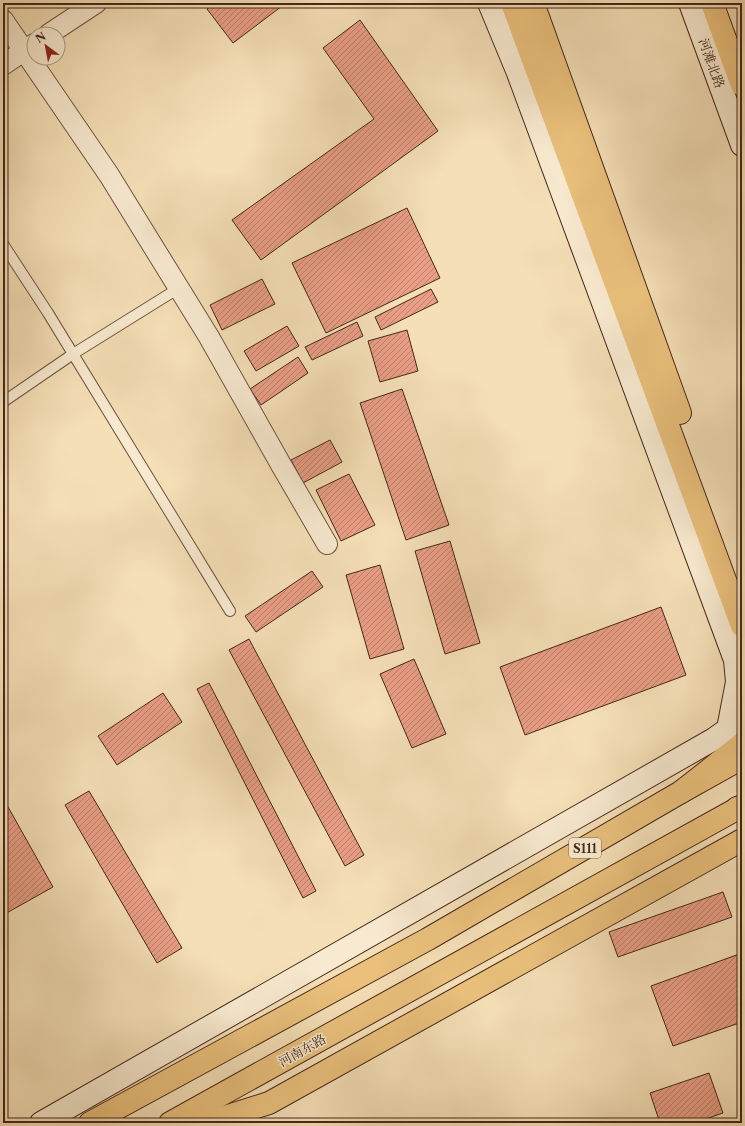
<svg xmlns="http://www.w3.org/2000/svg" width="745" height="1126" viewBox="0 0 745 1126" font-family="'Libre Caslon Text','Noto Serif SC',serif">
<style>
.building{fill:url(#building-hatch);stroke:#442719}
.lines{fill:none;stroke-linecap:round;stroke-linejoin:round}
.lane-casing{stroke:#705540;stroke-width:12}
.street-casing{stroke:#705540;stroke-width:22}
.secondary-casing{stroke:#442719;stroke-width:24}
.primary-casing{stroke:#442719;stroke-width:24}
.highway-casing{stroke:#442719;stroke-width:24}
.lane{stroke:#f8ead0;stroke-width:10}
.street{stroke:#f8ead0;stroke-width:20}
.secondary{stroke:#f8ead0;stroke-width:22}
.primary{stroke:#eac07c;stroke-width:22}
.highway{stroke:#eac07c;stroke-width:22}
.labels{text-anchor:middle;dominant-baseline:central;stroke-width:3;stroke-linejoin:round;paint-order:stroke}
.shield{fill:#f8ead0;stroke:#7a6250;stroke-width:1}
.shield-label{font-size:12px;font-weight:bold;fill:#442719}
.street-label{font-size:13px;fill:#442719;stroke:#f8ead0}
</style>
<defs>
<pattern id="building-hatch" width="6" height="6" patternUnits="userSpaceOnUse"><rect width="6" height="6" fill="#e99e85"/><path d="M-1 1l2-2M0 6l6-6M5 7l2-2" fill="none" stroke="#be816c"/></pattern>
</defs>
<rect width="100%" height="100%" fill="#f5dfb7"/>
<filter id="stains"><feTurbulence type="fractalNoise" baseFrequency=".005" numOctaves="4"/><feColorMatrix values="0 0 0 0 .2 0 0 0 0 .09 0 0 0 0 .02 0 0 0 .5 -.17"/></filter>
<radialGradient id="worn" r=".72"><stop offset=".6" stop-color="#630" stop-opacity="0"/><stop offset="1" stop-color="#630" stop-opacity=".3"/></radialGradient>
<path class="building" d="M215 3H286L233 43 207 9Z
M360 20 438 131 261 260 232 220 374 119 323 48Z
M407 208 440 278 326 333 292 263Z
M262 279 275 304 222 330 210 305Z
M431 289 438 302 381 330 375 317Z
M357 322 363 336 312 360 305 347Z
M287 326 299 346 256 371 244 351Z
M407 330 418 371 380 382 368 341Z
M298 357 308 373 261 405 250 389Z
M402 389 449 525 406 540 360 403Z
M330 440 342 462 303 483 291 460Z
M349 474 375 525 341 541 316 490Z
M450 541 480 643 445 654 415 551Z
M380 565 404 649 370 659 346 575Z
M312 571 323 587 256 632 245 616Z
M661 607 686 675 525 735 500 667Z
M249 639 364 855 345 866 229 650Z
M414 659 446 734 412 748 380 674Z
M209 683 316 891 303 898 197 689Z
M163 693 182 722 117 765 98 736Z
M89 791 182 948 157 963 65 805Z
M3 798 53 887 3 915Z
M723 892 732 917 618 957 609 932Z
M742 953V1022L673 1046 651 986Z
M709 1073 723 1113 694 1123H660L650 1093Z"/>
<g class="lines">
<g class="lane-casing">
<path id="lane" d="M3 244 48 313 230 611
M3 402 73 354 179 288"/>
</g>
<g class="street-casing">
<path id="street" d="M3 20 109 175 209 337 280 463 327 544
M49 34 96 3
M3 65 34 44"/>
</g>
<g class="secondary-casing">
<path id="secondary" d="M489 3 518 73 735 660 737 682 728 729
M690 3 742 145
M41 1123 714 739 742 719"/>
</g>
<g class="primary-casing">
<path id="primary" d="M90 1123 428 939 681 792 742 758
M170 1123 742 806"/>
</g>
<g class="highway-casing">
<path id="highway" d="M512 3 742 626
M533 3 680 413
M712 3 742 85
M681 792 742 744
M737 808H742
M206 1123 269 1103 742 840"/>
</g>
<use href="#lane" class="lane"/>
<use href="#street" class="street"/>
<use href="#secondary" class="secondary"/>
<use href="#primary" class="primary"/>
<use href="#highway" class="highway"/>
</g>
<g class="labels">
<rect class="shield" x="569" y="838" width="32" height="20" rx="3"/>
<g class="shield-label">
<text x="585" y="848">S111</text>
</g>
<g class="street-label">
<text transform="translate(712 63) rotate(70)">河滩北路</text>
<text transform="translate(302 1050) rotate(-29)">河南东路</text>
</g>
</g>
<rect width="745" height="1126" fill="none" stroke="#f5dfb7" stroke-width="16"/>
<rect x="4" y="4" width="737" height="1118" fill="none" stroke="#442719" stroke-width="2"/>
<rect x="8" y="8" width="729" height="1110" fill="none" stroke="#442719"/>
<g transform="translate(46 46) rotate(328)"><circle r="19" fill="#f8ead0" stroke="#b09c87"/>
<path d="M0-3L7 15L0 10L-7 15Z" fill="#8f2418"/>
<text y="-6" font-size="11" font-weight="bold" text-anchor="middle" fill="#442719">N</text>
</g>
<rect width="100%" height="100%" filter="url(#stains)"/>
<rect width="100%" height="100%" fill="url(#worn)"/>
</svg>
